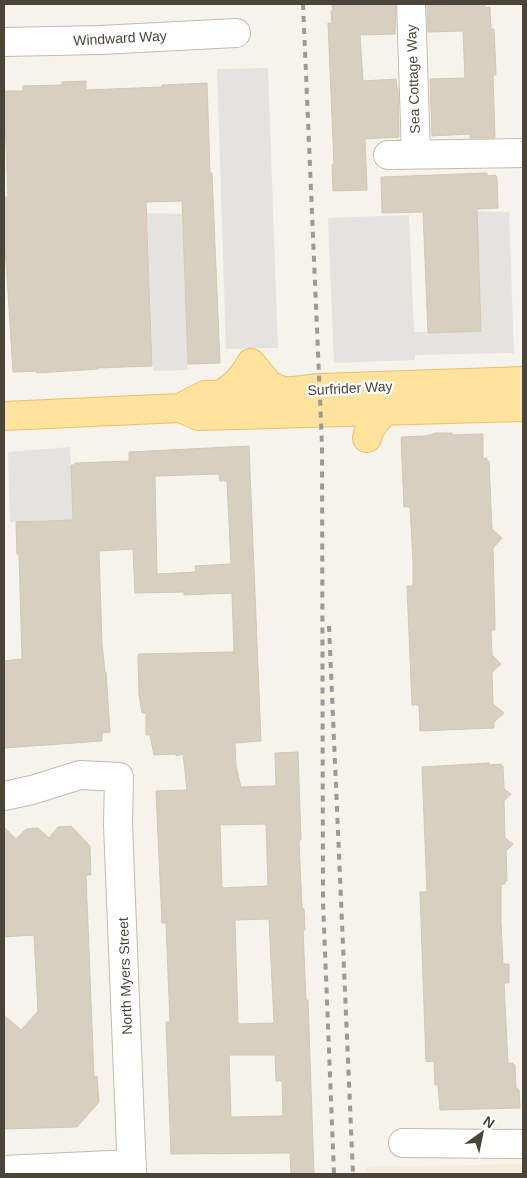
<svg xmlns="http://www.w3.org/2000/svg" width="527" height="1178" viewBox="0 0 527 1178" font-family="Arial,sans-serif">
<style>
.commercial{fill:#f7ead8}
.parking{fill:#e5e3e0}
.building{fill:#d8cfc1;stroke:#d3c7b4;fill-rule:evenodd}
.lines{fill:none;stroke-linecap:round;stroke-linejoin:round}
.minor-casing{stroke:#c2bbae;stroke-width:30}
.major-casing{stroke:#e6c16a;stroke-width:30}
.minor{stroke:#fff;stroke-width:28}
.major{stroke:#ffe39c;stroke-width:28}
.rail{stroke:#9a9a9a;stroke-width:4;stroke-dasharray:6 6;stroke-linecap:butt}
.labels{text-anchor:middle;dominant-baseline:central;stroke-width:4.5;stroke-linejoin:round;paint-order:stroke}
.street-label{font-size:14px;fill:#4b4439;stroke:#fff}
</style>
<rect width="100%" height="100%" fill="#f6f3ec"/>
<path class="commercial" d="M523 1164V1174H366V1167Z"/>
<path class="parking" d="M268 68 278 348 226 349 217 69Z
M472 211 509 212 514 353 415 355V360L334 363 328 218 409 215 414 332 481 331 477 230Z
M147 213 182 214 188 370 153 371Z
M70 447 73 520 10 522 8 452Z"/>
<path class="building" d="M332 4H396L395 34 360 35 363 81 396 79 397 88H398L399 137 365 139 367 190 333 191 332 165 334 164 328 23H332L331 11H333Z
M427 4H434V5L485 4V8L490 7 491 29H494L495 50 496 75H493L495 138H470V134L432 136 430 79 465 78 463 31 428 32Z
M86 81V90L162 87V85L207 83 210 173H212L220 363 188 364 182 201 146 202 152 366 97 368 98 369 37 373 36 371 13 372 5 246 4 197H8L4 91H23V86L62 85V82Z
M487 173V176L495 175 497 177 498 208 477 209 481 331 428 333 423 212 382 213 381 177Z
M436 433H452V435L483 434V459L487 458V461H489L492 529 502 538 493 548 495 626V630H491L492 655 501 664 492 672 493 704 504 713 494 722V728L420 731 419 705H412L407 586H413V561L410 507H404L401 437 426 436Z
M249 446 261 741 235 743 236 766 241 787 276 786 275 753 298 752 301 840H299L302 909H304L305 930H303L306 1000H308L314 1174H291L290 1153 171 1154 166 1022H170L166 923H162L156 791 187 790 183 754 176 756V754L154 755 150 735H146V713H142L139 695 138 656 139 654 234 652 232 593 184 595V592L135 593 133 549 99 551 102 644 105 672H106L110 732 102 733V741L4 748V661L22 659 19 554H17L16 522 73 520 71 465H75V463L129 461V452ZM219 474 220 481H227L231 564 195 566 196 572 157 574 155 476ZM266 824 268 886 222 888 220 825ZM269 919 274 1023 238 1024 235 920ZM229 1055H275L276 1081H282L283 1116 231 1117Z
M489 763V765L501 764V766H503L504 789 511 794 504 801 505 838 513 844 506 851 507 881H505V884H501V922L503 964H509V983H504L508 1063H513V1065H515L516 1088 519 1090 520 1108 440 1110 438 1085H435L434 1061 426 1062 420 892H427L422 767Z
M71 826 90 846 91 875H86L94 1077 97 1076 99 1102 77 1127 4 1129V1015L21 1030 38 1011 34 935 4 937V827L16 839 26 829 38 828 49 838 58 827Z"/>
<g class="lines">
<g class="minor-casing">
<path id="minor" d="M411 4 416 154
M4 42 100 40 236 33
M388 155 523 153
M4 796 32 790 80 775 119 777 118 825 132 1174
M403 1143 523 1144
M4 1170 132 1164"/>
</g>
<g class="major-casing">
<path id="major" d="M222 394C235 386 244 377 251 363L270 386 285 392
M180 408 199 416 523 407
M4 416 180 408 205 395 285 392 320 388 523 381
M367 438C369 426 377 418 387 410"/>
</g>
<use href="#minor" class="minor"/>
<use href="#major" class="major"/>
<path class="rail" d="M303 4 322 445 323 902 334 1174
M329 626 353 1174"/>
</g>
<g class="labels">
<g class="street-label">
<text transform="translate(120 38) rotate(-3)">Windward Way</text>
<text transform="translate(413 79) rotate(-92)">Sea Cottage Way</text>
<text transform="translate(350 388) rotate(-3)">Surfrider Way</text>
<text transform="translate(125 976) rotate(-92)">North Myers Street</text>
</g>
</g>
<rect width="527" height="1178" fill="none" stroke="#4b4439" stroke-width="10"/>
<g transform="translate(482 1133) rotate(33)" stroke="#ffffff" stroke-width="4" paint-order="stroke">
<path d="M0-4L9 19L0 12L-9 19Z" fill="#4b4439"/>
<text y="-8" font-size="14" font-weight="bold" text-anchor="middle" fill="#4b4439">N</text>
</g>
</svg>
